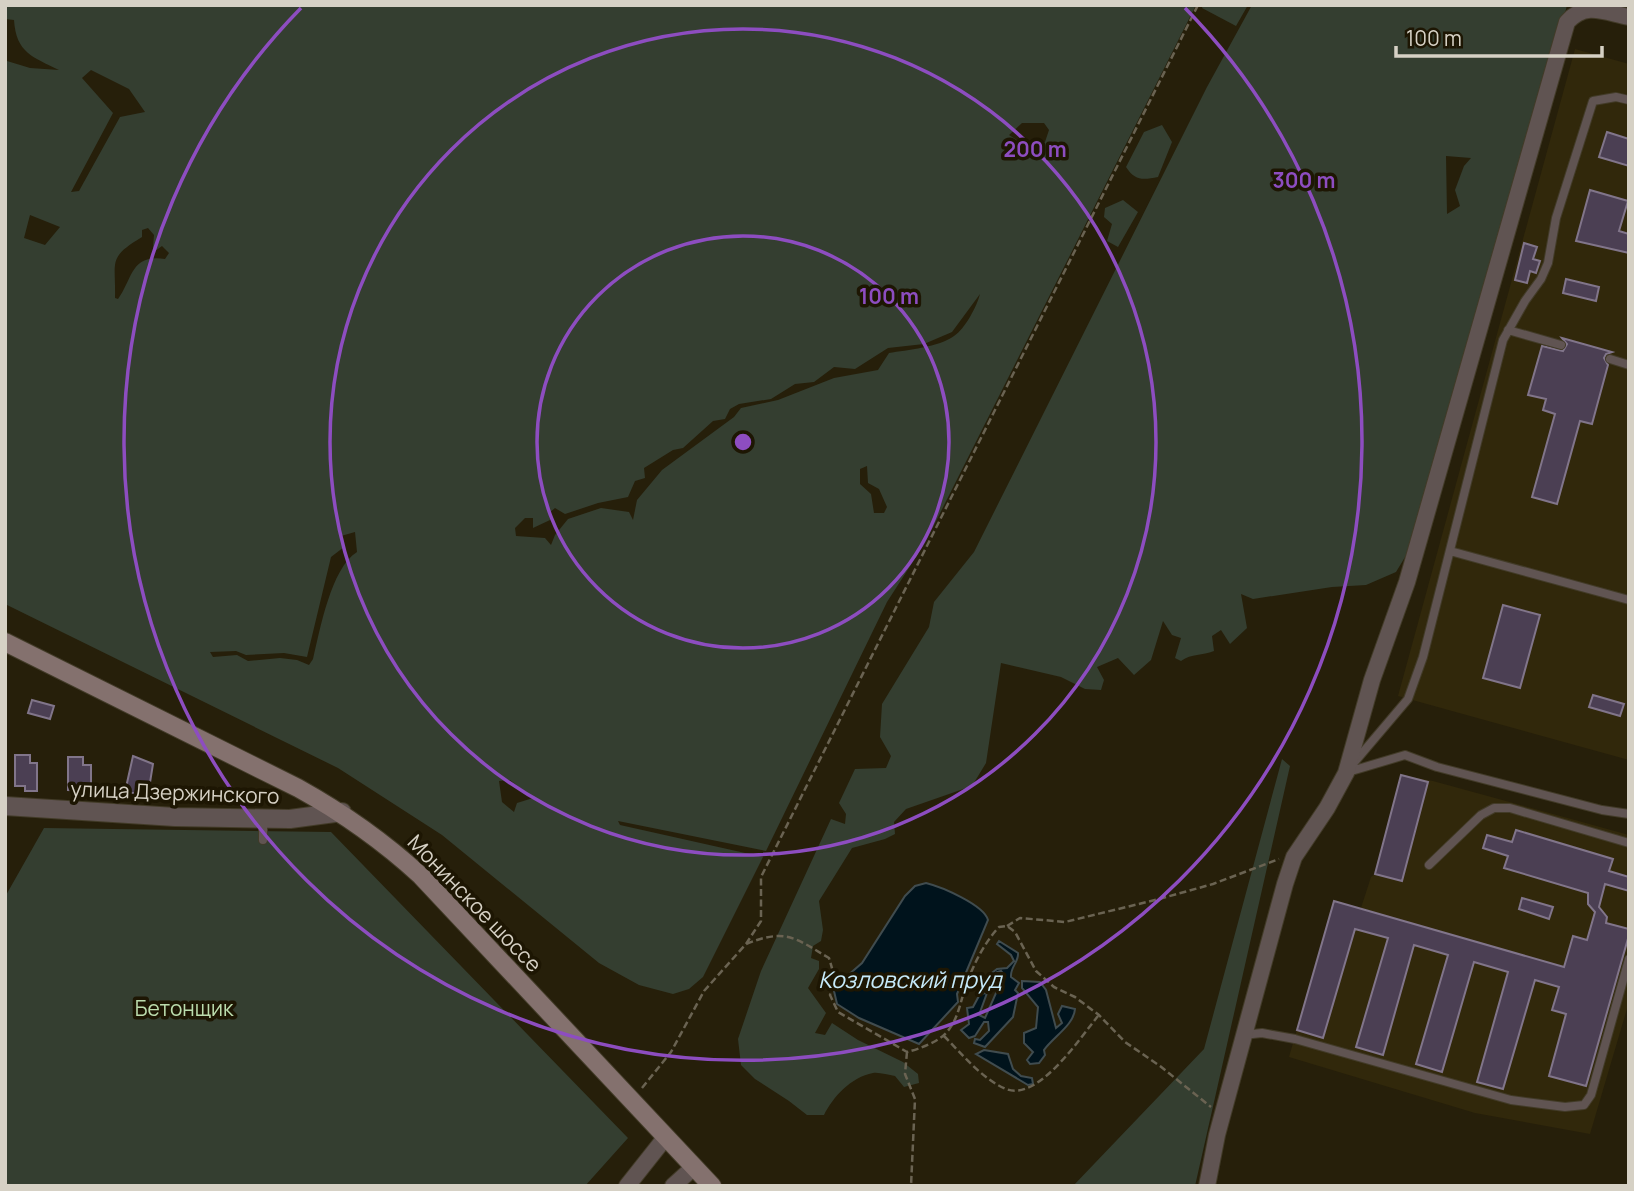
<svg xmlns="http://www.w3.org/2000/svg" width="1634" height="1191" viewBox="0 0 1634 1191" font-family="Manrope,sans-serif">
<style>
.built{fill:#31280b}
.green{fill:#343e30;fill-rule:evenodd}
.water{fill:#00131c;stroke:#404c4f;stroke-width:2}
.building{fill:#4b3f53;stroke:#81758a;stroke-width:2}
.lines{fill:none;stroke-linecap:round;stroke-linejoin:round}
.service-casing{stroke:#423b28;stroke-width:10}
.minor-casing{stroke:#423b28;stroke-width:18}
.tertiary-casing{stroke:#423b28;stroke-width:20}
.secondary-casing{stroke:#423b28;stroke-width:20}
.path{stroke:#6a6352;stroke-width:2.5;stroke-dasharray:7 3.5;stroke-linecap:butt}
.service{stroke:#605452;stroke-width:8}
.minor{stroke:#605452;stroke-width:16}
.tertiary{stroke:#605452;stroke-width:18}
.secondary{stroke:#84716e;stroke-width:18}
.ring{fill:none;stroke:#8d4dc0;stroke-width:3.5}
.labels{text-anchor:middle;dominant-baseline:central;stroke-width:7;stroke-linejoin:round;paint-order:stroke}
.street-label{font-size:21px;fill:#d6d1c5;stroke:#1d1603}
.park-label{font-size:21px;fill:#bbdcad;stroke:#1d1603}
.water-label{font-size:23px;font-style:italic;fill:#c6eafa;stroke:#1d1603}
.centre{fill:#8d4dc0;stroke:#1d1603;stroke-width:3.5}
.ring-label{font-size:21px;text-anchor:middle;font-weight:bold;fill:#8d4dc0;stroke:#1d1603;stroke-width:7;stroke-linejoin:round;paint-order:stroke}
</style>
<rect width="100%" height="100%" fill="#261f0a"/>
<path class="built" d="M1575 49 1629 64V760L1398 696Z
M1401 775 1433 781 1629 835V1002L1590 1134 1475 1113 1289 1057 1334 901 1361 908 1371 877 1375 874Z"/>
<path class="green" d="M5 5H1196L925 543 887 602 766 851 618 821 620 825 763 857 703 977 689 989 673 994 639 985 599 963 442 835 338 768 5 604V44L7 61 30 68 59 70C33 57 16 53 14 20L5 19ZM91 70 129 89 145 112 120 117 79 191 71 192 113 113 82 78ZM1022 123H1044L1049 130 1045 142 1037 140 1026 146 1009 135ZM30 215 60 227 45 245 24 238ZM148 228 154 235 153 248 155 251 162 246 169 253 165 259C130 254 133 279 118 299L115 298C116 261 107 258 142 237V230ZM980 294C977 306 965 329 954 336 939 347 907 350 889 353L878 370 834 378 778 400 741 408 734 417 662 470 637 500 633 520 629 512 601 508 568 519 555 535 551 545 545 538 516 536 515 528 525 518H533V528L550 520 549 513 555 508 565 514 598 503 628 497 635 481 645 478 644 468 673 450 683 448 713 421 725 419 730 409 739 404 771 399 795 384 814 382 834 367 855 369 888 348 924 344 952 332ZM867 466 868 483 879 489 887 507 884 513H874L871 494 860 484V469ZM355 532 357 552C331 568 320 630 313 659L309 665 297 660 280 658 248 661 237 655 213 657 210 652 236 651 246 655 284 653 307 657 331 557 344 547 341 536ZM510 780 533 798 517 803 514 812 502 802 499 781Z
M1203 5H1248L1236 26 1202 8Z
M1252 5H1567L1534 142 1419 534 1396 572 1366 585 1332 587 1253 599 1241 594 1247 628 1230 644 1221 630 1212 636 1214 651C1202 656 1192 653 1181 661L1175 658 1181 638 1172 635 1163 621 1151 660 1134 675 1118 658 1097 667 1104 680 1101 690 1085 689 1061 677 1001 663 986 763 972 786 906 809 894 822 895 834 885 839 852 848 819 901 823 930 821 941 813 946 811 958 819 961V969L808 988 826 1013 815 1033 825 1035 832 1023 858 1040 903 1062 918 1074 919 1083 904 1087 895 1076C888 1075 879 1072 873 1073 851 1077 833 1097 824 1115H807L789 1101 755 1079 741 1065 738 1039 761 971 831 819 845 824 846 814 839 803 855 769 886 768 891 756 880 737 882 704 929 627 934 602 974 552 1207 87ZM1446 156 1471 158 1464 166 1455 190 1460 206 1447 214Z
M1162 125 1172 142 1158 177C1143 180 1135 181 1126 167L1144 132Z
M1123 200 1138 212 1118 247 1107 241 1112 224 1104 217 1105 208Z
M1282 759 1290 766 1195 1186H1073L1204 1049Z
M44 828 331 832 628 1138 585 1186H5V897Z"/>
<path class="water" d="M926 883C942 887 984 905 988 920L957 994 958 1002 919 1044 859 1018 837 1004 834 991 838 984 862 963 905 896 915 886Z
M999 941 1018 953C1019 962 1010 967 1011 977L1019 983 1015 990 1018 993 1013 1017 985 1047 974 1043 975 1039 980 1040 989 1031 988 1022H984L975 1036 969 1038 961 1030 969 1024 967 1008 973 1007 980 994 987 993 979 1015 985 1018 1004 975 1001 971 997 972 990 984 979 987V983L997 969 1007 968 1014 961 1011 955 997 944Z
M1022 981 1040 982 1046 990 1056 1028 1062 1023 1058 1014 1062 1006 1075 1009C1074 1025 1053 1037 1044 1050L1045 1055 1039 1063 1030 1064 1027 1060 1033 1052 1024 1043V1033L1036 1028 1038 1007 1022 988Z
M984 1050 1008 1054 1013 1069 1021 1076 1032 1078 1033 1084 1028 1085 976 1054Z"/>
<path class="building" d="M1607 132 1629 139V166L1599 157Z
M1590 190 1628 201 1619 231 1629 234V253L1576 241Z
M1524 243 1537 247 1533 259 1540 261 1536 273 1530 271 1527 283 1515 280Z
M1566 279 1599 287 1596 301 1563 293Z
M1562 338 1612 352 1606 354 1604 358 1608 365 1592 424 1580 421 1557 504 1532 497 1555 414 1543 410 1546 399 1528 395 1542 346 1563 351 1567 344Z
M1503 605 1540 615 1520 688 1483 678Z
M1593 695 1624 704 1620 716 1589 707Z
M32 700 54 706 50 719 28 713Z
M15 755H30V763H37V791H25V786H15Z
M133 756 153 764 148 795 125 792Z
M68 757H83V765H91V784H85V791L68 790Z
M1401 775 1428 782 1402 881 1375 874Z
M1516 830 1613 859 1609 871 1629 877V891L1605 884 1599 907 1607 917 1606 923 1629 929V935L1586 1086 1549 1076 1566 1014 1552 1010 1559 987 1535 980 1503 1089 1477 1082 1508 972 1474 962 1442 1072 1416 1064 1448 955 1414 945 1383 1055 1356 1047 1388 938 1355 929 1323 1038 1297 1030 1334 901 1564 967 1573 936 1587 940 1595 912 1588 904V893L1504 868 1508 856 1483 848 1487 835 1512 842Z
M1522 898 1553 907 1549 919 1519 909Z"/>
<g class="lines">
<g class="service-casing">
<path id="service" d="M1508 330 1561 345
M1610 359 1629 365
M1450 551 1629 600
M1352 765 1408 699 1423 657 1503 340 1525 301 1541 279 1548 263 1556 218 1593 101 1616 97 1629 100
M1348 772 1405 755 1437 767 1602 810 1629 814
M263 840V819
M1429 865 1481 815 1494 808H1510L1629 843
M1243 1035 1262 1033 1295 1039 1511 1100 1565 1107 1584 1105 1591 1095 1629 959"/>
</g>
<g class="minor-casing">
<path id="minor" d="M627 1186 665 1138
M673 1186 694 1167
M1207 1186 1217 1135 1285 884 1294 857 1327 808 1346 773 1372 680 1407 582 1567 22C1586 1 1604 12 1629 17"/>
</g>
<g class="tertiary-casing">
<path id="tertiary" d="M5 806 175 817 290 819 342 812"/>
</g>
<g class="secondary-casing">
<path id="secondary" d="M5 642 298 788C343 813 383 841 421 876L712 1186"/>
</g>
<path class="path" d="M1007 926 1020 918 1065 922 1159 899 1213 884 1279 859
M746 944C786 928 795 938 829 958L834 975 830 995 838 1012 907 1052C919 1049 938 1042 946 1033 959 1019 960 1001 967 983 974 963 985 942 999 927L1007 926 1015 932 1036 971 1054 987 1075 997 1099 1015 1125 1042 1160 1066 1211 1107
M944 1036C962 1054 982 1079 1006 1089 1038 1102 1080 1038 1098 1016
M907 1052 905 1074 915 1099 911 1186
M642 1088 671 1052 704 991 746 944 761 921V877L1198 5"/>
<use href="#service" class="service"/>
<use href="#minor" class="minor"/>
<use href="#tertiary" class="tertiary"/>
<use href="#secondary" class="secondary"/>
</g>
<g class="ring">
<circle cx="743" cy="442" r="206"/>
<circle cx="743" cy="442" r="413"/>
<path d="M1185 8A619 619 0 1 1 301 8"/>
</g>
<g class="labels">
<g class="street-label">
<text transform="translate(175 792) rotate(2)">улица Дзержинского</text>
<text transform="translate(475 903) rotate(46)">Монинское шоссе</text>
</g>
<g class="park-label">
<text x="184" y="1008">Бетонщик</text>
</g>
<g class="water-label">
<text x="910" y="979">Козловский пруд</text>
</g>
</g>
<circle cx="743" cy="442" r="10" class="centre"/>
<g class="ring-label">
<text x="1035" y="157">200 m</text>
<text x="1304" y="188">300 m</text>
<text x="889" y="304">100 m</text>
</g>
<rect width="1634" height="1191" fill="none" stroke="#d6d1c5" stroke-width="14"/>
<path d="M1396 46v10h206v-10" fill="none" stroke="#d6d1c5" stroke-width="3.5"/>
<text x="1406" y="46" font-size="21" fill="#d6d1c5" stroke="#1d1603" stroke-width="5" paint-order="stroke">100 m</text>
</svg>
